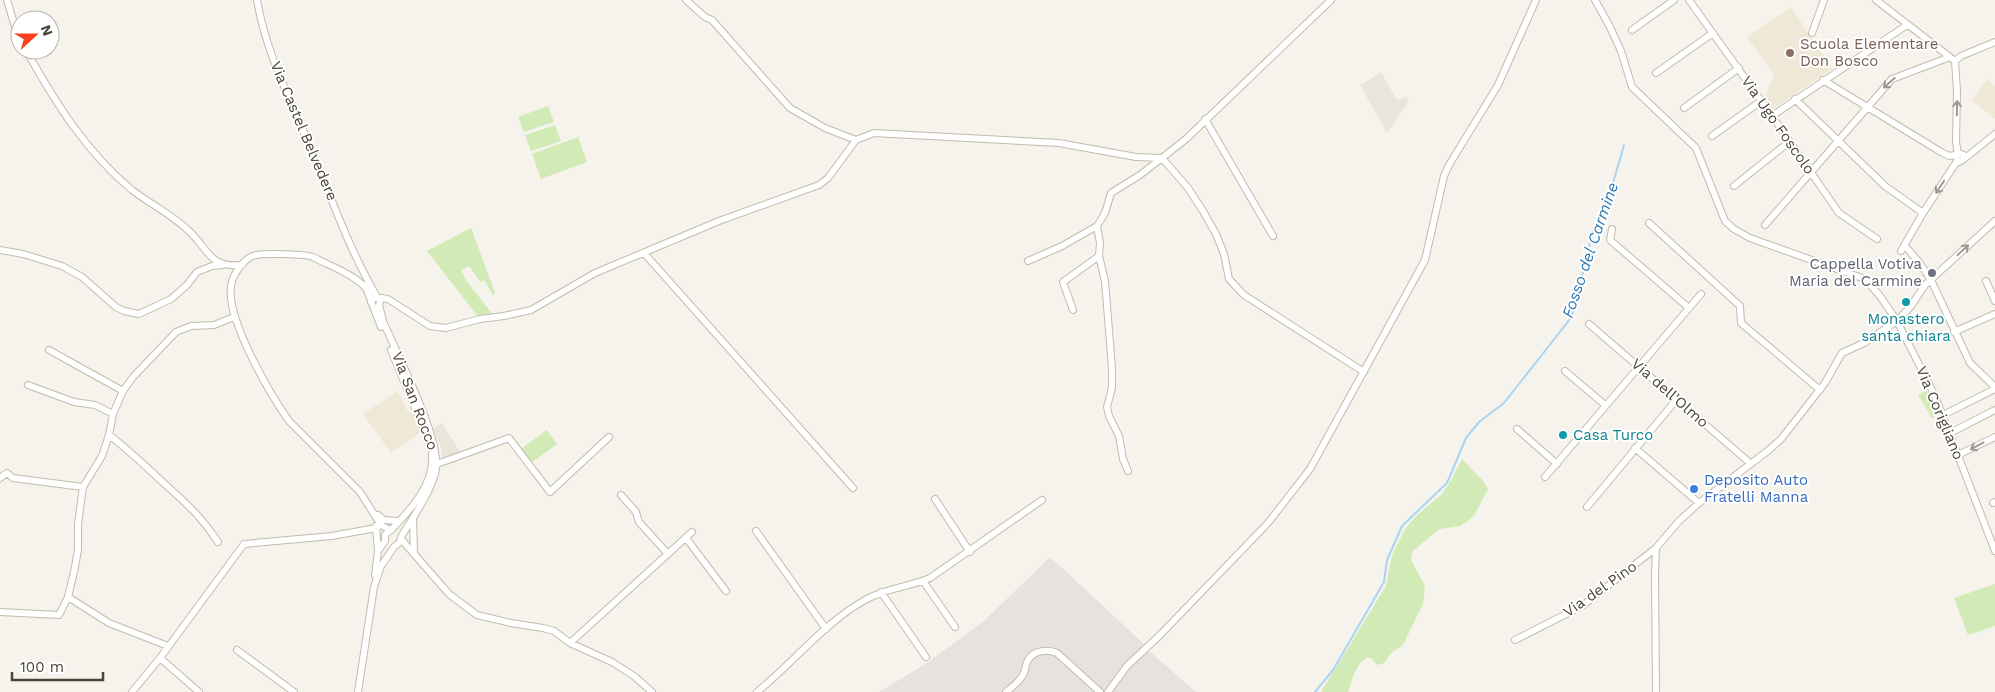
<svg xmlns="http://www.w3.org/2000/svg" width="1995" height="692" viewBox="0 0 1995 692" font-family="'Work Sans',sans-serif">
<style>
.residential{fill:#eae5da}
.industrial{fill:#e6e2dd}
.education{fill:#efe8d6}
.green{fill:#d2eab5}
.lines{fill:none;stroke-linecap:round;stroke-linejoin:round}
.stream{stroke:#a9d4f2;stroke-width:2}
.minor-casing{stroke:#c2bbae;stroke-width:8}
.minor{stroke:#fff;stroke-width:6}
.oneway{stroke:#9c9892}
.education-dot{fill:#8d6e63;stroke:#fff;stroke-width:2}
.worship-dot{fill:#6b7280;stroke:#fff;stroke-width:2}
.culture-dot{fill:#0f9aa8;stroke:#fff;stroke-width:2}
.shop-dot{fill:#3f7fe0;stroke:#fff;stroke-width:2}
.labels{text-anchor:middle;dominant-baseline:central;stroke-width:4;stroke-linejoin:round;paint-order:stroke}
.education-label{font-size:15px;fill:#785e54;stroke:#fff;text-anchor:start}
.street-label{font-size:15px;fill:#4b4439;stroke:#fff}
.worship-label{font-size:15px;fill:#5b616d;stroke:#fff;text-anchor:end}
.culture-label{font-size:15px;fill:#0d838f;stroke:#fff}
.shop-label{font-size:15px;fill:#366cbe;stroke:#fff;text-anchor:start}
.water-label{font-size:16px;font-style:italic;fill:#2e7ab2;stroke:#fff}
</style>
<rect width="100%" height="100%" fill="#f6f3ec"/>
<path class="residential" d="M1381 72 1397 100 1406 96 1409 101 1387 133 1360 85Z
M442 423 462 455 442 460 441 447 433 429Z"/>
<path class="industrial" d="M1050 557 1142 642 1148 650 1196 692H879L927 663 985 620Z"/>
<path class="education" d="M1791 7 1832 69 1773 109 1765 97 1774 75 1747 37Z
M1988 79 1995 87V119L1971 100Z
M398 391 408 412 412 411 421 432 391 453 363 414Z"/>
<path class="green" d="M548 106 554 122 524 132 518 117Z
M555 125 561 141 531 151 525 135Z
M578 137 587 162 541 179 532 154Z
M471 228 495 293 493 295 484 280 480 282 469 266 461 270 466 280 493 315 479 318 427 251Z
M1927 391 1938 415 1932 418 1918 395Z
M547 430 557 444 531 463 521 449Z
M1462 459 1483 481 1488 489 1475 514 1469 520 1460 526 1439 529 1412 552 1411 560 1425 586 1423 604 1403 645 1392 652 1384 663 1377 665 1371 658 1367 657C1356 664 1352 680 1348 692H1321L1386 586 1392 555 1405 529 1415 517 1442 494 1450 482Z
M1995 584V626L1968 635 1954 598Z"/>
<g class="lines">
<path class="stream" d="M1315 692 1333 670 1384 582 1387 560 1402 526 1447 483 1466 438 1479 422 1504 403 1570 319 1574 309 1589 247 1594 228 1611 190 1624 145"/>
<g class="minor-casing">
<path id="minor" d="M7 0 16 30 20 38
M257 0C266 53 291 101 312 151 332 200 350 251 377 297L380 300 379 305 383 321C396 352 441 439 436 469 433 489 412 519 401 537L400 542 394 547 381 566 374 587 358 692
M686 0 705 17 712 20 790 108 825 128 856 140
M1595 0 1610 27 1621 51 1632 87 1696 148 1725 221 1734 229 1750 238 1865 279 1880 296 1897 321 1935 396 1995 551
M1689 0 1772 116 1839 213 1877 239
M1876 0 1955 61
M1632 30 1674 0
M1812 33 1824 0
M26 50C55 102 86 152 132 190 150 204 171 214 188 230 209 249 208 268 242 265
M1955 61 1957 91 1956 142 1958 154
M1955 61 1961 56 1995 42
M1656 73 1713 33
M1823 80 1941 152 1949 156 1961 154 1964 155V159L1959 162 1956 156
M1795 99 1885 186 1923 213
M1684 108 1739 68
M1772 116 1907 25
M1205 119 1273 236
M1712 136 1761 101
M1964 159 1995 134
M1734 186 1789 142
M1649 223 1740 306 1741 323 1820 390
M1765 225 1892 79 1950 57
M1612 229 1610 240 1689 308
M1905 246 1919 262 1931 280 1970 363 1995 387
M0 250 23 254 62 266 82 277 116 307 124 311 139 314 171 299 187 285 197 272 212 266 223 265
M1901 251 1923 213 1957 161
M644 253 853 488
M1099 256 1105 281 1112 368V388L1107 407 1109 416 1119 436 1123 459 1128 471
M1028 261 1062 246 1097 226 1105 213 1111 193 1140 175 1162 158 1188 188 1203 211 1216 234 1224 254 1229 279 1244 295 1364 372
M1986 281 1995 301
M365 285 381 327
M365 287C351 273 330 266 313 257 305 254 265 253 256 255 244 257 232 276 231 286 226 319 270 394 289 421L360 492 381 525 390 530
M371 302 375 297 388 299 430 326 446 328 480 319 504 316 531 310 595 273 719 221 819 185 828 178 856 140 874 133 1059 143 1136 157 1162 158 1186 139 1331 0
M1073 310 1063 282 1099 256 1100 243 1097 226
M1589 324 1750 463
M1954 332 1995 314
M49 350 123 391
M391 350 430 444
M1565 371 1605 405
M28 385 74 402 95 405 113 414
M1943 415 1995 389
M1517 429 1557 464
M1950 433 1995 410
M109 435C125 447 139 460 154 474 179 498 198 511 218 542
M1635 448 1699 503
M1958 455 1995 437
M437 464 509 438 550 492 609 437
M1545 477 1701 294
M0 478 7 473 13 478 83 487
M621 495 636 512 639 522 668 554
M935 499 970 552
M1993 503 1995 502
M1587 507 1677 399
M378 515 384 520 399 521
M413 518 414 554
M376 526 378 551
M756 531 826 629
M686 538 726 591
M401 539 449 594 477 615 511 623 543 628 554 631 570 643 612 662 634 676 652 692
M375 575 378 551 385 541V535C387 532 391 531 393 528 412 508 435 483 432 454
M923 581 955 627
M881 592 926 657
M68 597 109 623 168 646
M0 612 59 615 68 597 74 572 78 550V524L83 487 102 456 109 435 113 414 123 391 133 377 176 332 191 326 214 325 234 317
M1515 640 1582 606 1656 548
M570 643 692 532
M237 650 294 692
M160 658 199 692
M132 692 160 658 244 544 332 536 376 528 381 525
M757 692C794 662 824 623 865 600 885 588 909 587 930 578L1042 500
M1006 692C1012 687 1019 682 1023 675 1026 670 1025 665 1028 660 1034 650 1047 649 1057 653L1100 692
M1108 692 1127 666 1160 635 1268 523 1310 469 1425 260 1444 176 1449 165 1498 85 1536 0
M1656 692 1655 574 1656 548 1679 521 1699 503 1769 450 1781 439 1825 383 1842 353 1864 343 1897 321 1911 306 1925 285 1995 221"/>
</g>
<use href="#minor" class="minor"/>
</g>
<defs><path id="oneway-shaft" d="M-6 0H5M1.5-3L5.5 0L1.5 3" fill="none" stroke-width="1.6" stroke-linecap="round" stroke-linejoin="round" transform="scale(1.25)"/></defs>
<g class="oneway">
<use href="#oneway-shaft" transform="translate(1889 83) rotate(138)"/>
<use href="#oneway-shaft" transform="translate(1957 108) rotate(-89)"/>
<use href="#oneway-shaft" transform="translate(1940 187) rotate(123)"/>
<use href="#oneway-shaft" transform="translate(1963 250) rotate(-43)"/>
<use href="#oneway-shaft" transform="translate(1977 446) rotate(152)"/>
</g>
<circle class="education-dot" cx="1790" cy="53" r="5"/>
<circle class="worship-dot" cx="1932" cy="273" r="5"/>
<g class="culture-dot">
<circle cx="1906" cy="302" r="5"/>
<circle cx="1563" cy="435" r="5"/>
</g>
<circle class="shop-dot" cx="1694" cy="489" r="5"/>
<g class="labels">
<g class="education-label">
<text x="1800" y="44">Scuola Elementare<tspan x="1800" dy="17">Don Bosco</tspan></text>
</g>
<g class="street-label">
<text transform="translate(1778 125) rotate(55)">Via Ugo Foscolo</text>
<text transform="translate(304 131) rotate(67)">Via Castel Belvedere</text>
<text transform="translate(1670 393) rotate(41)">Via dell'Olmo</text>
<text transform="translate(415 401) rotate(69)">Via San Rocco</text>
<text transform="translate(1940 413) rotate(67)">Via Corigliano</text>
<text transform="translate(1600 589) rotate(-35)">Via del Pino</text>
</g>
<g class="worship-label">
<text x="1922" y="264">Cappella Votiva<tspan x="1922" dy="17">Maria del Carmine</tspan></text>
</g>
<g class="culture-label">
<text x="1906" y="319">Monastero<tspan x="1906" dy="17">santa chiara</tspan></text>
<text x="1573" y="435" text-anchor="start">Casa Turco</text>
</g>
<g class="shop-label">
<text x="1704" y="480">Deposito Auto<tspan x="1704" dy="17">Fratelli Manna</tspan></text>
</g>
<g class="water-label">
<text transform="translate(1590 250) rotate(-71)">Fosso del Carmine</text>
</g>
</g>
<g transform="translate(35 35) rotate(69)"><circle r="24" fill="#ffffff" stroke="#b7b4b0"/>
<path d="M0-4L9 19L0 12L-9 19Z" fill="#fc3f1d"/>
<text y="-8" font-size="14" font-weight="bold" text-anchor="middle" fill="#4b4439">N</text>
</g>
<path d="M12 672v8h91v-8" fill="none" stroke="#4b4439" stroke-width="2.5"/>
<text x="20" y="672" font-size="15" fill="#4b4439" stroke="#ffffff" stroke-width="4" paint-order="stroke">100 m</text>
</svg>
